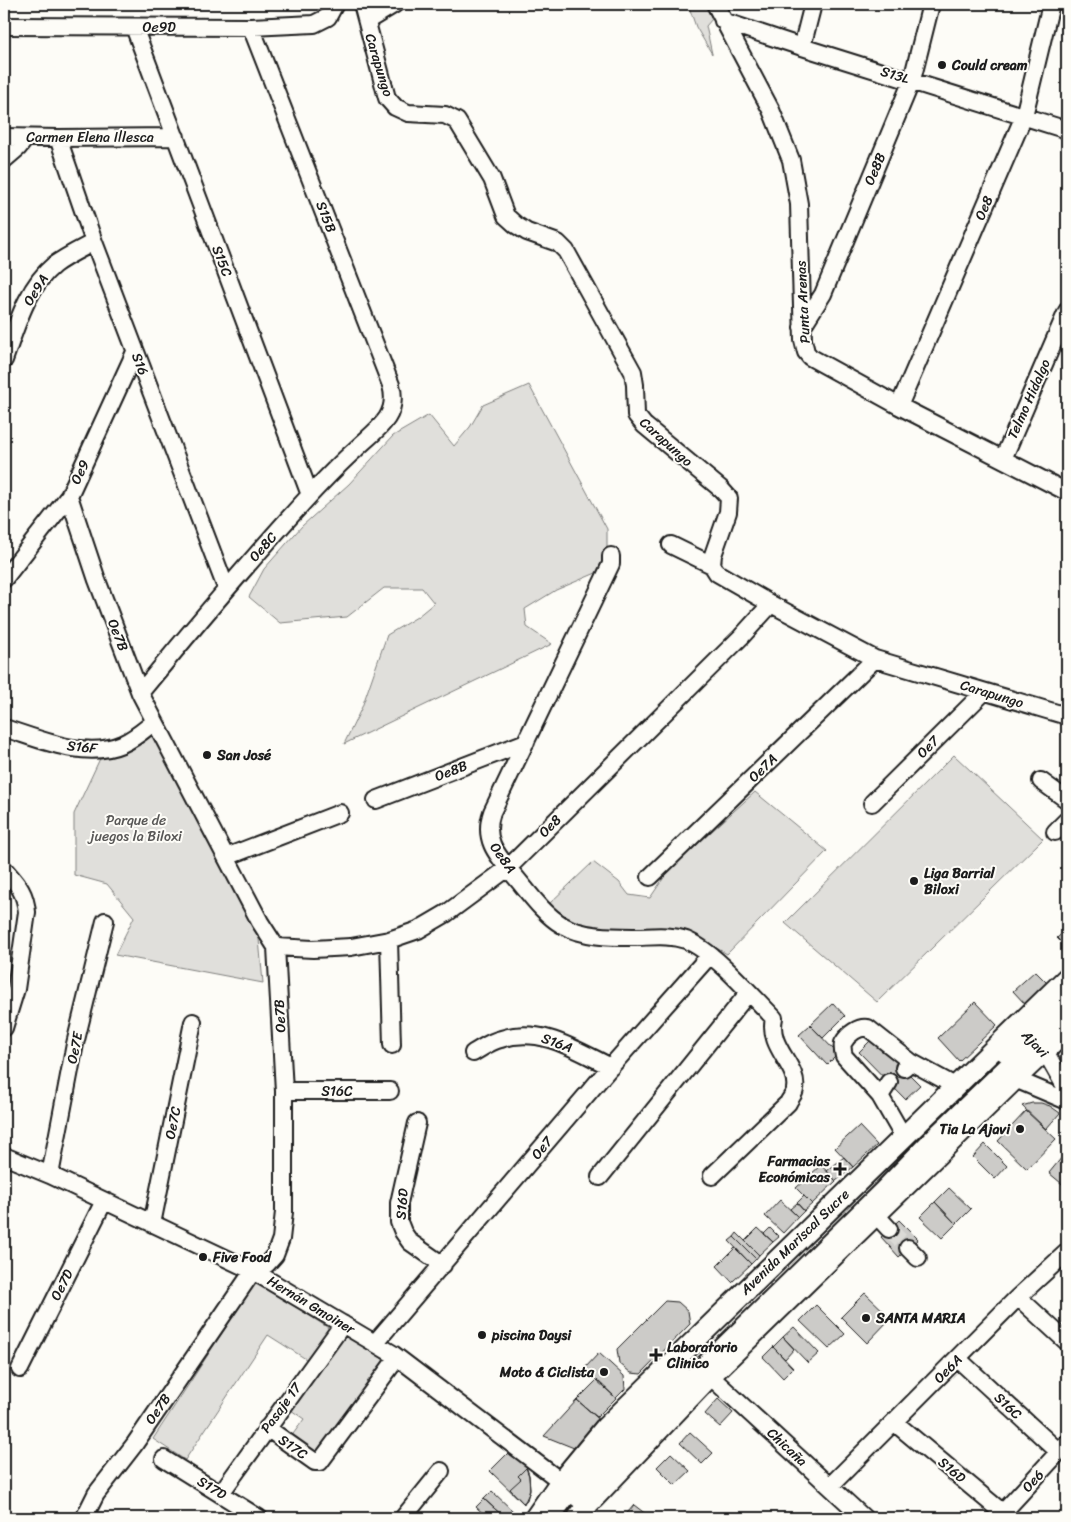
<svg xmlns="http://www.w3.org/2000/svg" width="1071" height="1522" viewBox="0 0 1071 1522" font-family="Sriracha,sans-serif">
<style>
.green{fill:#e0dfdb;stroke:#7e7e7c}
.building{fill:#cccbc8;stroke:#1c1c1c}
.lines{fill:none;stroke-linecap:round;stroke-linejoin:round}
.minor-tunnel{stroke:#dbdad6;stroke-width:16;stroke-dasharray:16 8;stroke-linecap:butt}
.minor-casing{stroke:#1c1c1c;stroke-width:20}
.major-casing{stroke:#1c1c1c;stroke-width:24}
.minor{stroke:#fdfcf7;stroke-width:16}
.major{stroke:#fdfcf7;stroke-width:20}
.poi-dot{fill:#1c1c1c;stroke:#fdfcf7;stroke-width:2}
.labels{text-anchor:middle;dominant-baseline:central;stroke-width:4;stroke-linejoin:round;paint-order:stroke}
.street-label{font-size:14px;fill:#1c1c1c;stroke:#fdfcf7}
.poi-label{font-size:14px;font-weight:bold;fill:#1c1c1c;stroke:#fdfcf7;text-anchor:start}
.park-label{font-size:14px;fill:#575655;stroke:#fdfcf7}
</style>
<rect width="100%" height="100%" fill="#fdfcf7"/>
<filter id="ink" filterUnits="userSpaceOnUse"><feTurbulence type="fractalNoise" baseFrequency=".02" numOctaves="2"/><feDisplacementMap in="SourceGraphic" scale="10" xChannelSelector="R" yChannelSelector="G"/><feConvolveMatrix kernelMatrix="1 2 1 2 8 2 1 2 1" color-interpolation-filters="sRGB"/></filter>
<g filter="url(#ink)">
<path class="green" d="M688 4H706L712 19 706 26 712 54 696 27Z
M529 385 607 529V550L596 573 556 590 525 609 527 627 552 644 344 744 362 707 387 635 417 617 434 603 422 588H384L347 617 280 623 249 597 264 569 302 526 349 484 393 436 429 415 454 446 470 427 483 405Z
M154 722 259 939 263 983 115 955 134 917 107 884 74 875V814L104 750Z
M954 755 1043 839 877 1002 785 923Z
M755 792 827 851 727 954 695 936 595 928 571 922 549 904 593 862 619 882 629 895 650 898 669 870Z
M256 1281 330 1329 309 1361 268 1335 185 1460 153 1439Z
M344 1331 388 1363 317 1461 288 1441 304 1419 288 1408Z"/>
<path class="building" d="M1067 929V948L1057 938Z
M1035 971 1047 983 1025 1004 1013 991Z
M975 1002 997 1025 959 1061 938 1038Z
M833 1003 845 1016 823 1038 810 1025Z
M810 1025 838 1054 827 1065 799 1035Z
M873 1038 920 1085 905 1099 859 1052Z
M1032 1103H1041L1050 1106 1060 1113 1046 1129 1022 1106Z
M1026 1111 1056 1139 1027 1169 998 1141Z
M859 1126 877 1145 853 1167 835 1148Z
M985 1144 1007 1166 995 1179 973 1157Z
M1067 1151V1188L1049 1173Z
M844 1157 853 1167 836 1181 827 1171Z
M821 1165 836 1181 812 1204 796 1188Z
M949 1188 971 1209 956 1224 935 1202Z
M804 1196 812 1204 804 1211 797 1203Z
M780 1200 798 1217 783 1233 765 1216Z
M935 1202 956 1224 942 1238 920 1217Z
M797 1203 804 1211 798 1217 790 1209Z
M899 1220 918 1239 899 1257 881 1237Z
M758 1228 773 1242 759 1255 745 1241Z
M770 1228 779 1237 773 1242 764 1234Z
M737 1233 759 1255 756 1259 734 1237Z
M734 1237 756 1259 751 1264 729 1241Z
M735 1248 751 1264 732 1282 717 1266Z
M865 1293 891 1318 867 1343 841 1317Z
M665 1301 678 1302 688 1311 690 1324 641 1374 631 1373 619 1363 617 1349Z
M816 1305 845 1334 829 1349 800 1321Z
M794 1327 819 1353 808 1363 783 1337Z
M783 1337 794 1349 785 1359 773 1347Z
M773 1347 793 1368 783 1378 763 1357Z
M599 1353 624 1376 625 1389 616 1398 584 1369Z
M597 1380 616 1398 597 1417 577 1400Z
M718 1399 733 1413 720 1427 705 1414Z
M577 1400 603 1423 580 1446 574 1448 544 1436Z
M690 1432 713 1453 702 1464 680 1443Z
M510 1451 526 1466 529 1475 530 1489 527 1500 523 1503 490 1471Z
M671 1453 690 1471 675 1485 657 1467Z
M526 1468 529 1476 530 1491 524 1504 510 1489 521 1479 518 1476Z
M492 1491 514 1512 508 1518H505L484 1499Z
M484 1499 505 1518H488L476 1507Z
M634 1505 651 1518H623Z"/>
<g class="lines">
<path class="minor-tunnel" d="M889 1229 908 1248"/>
<g class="minor-casing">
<path id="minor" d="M362 4 387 98 395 107 408 113 445 115 457 121 492 179 506 216 516 225 527 232 558 243 566 251 633 372 635 385 636 415 644 425 721 489 729 498 728 512 713 555 712 565 717 573 771 604 875 659 1067 716
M715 4 771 110 791 160 799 204 803 340 806 352 810 357 899 406 1067 492
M367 21 395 4
M723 21 802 47 1067 130
M4 26 251 27 314 24 328 17 335 4
M134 27 310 495
M802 47 813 4
M4 137 58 138 176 137
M58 138 94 242 226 588
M4 160 18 148 26 138
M802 327 823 294 912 80 931 4
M4 360C16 328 26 288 54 265 66 256 81 249 94 242
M899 406 1024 116 1051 4
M1003 459 1067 311
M69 496 97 580 140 693 260 922 276 947 284 1091V1212L281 1239 275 1255 267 1264 253 1271 134 1445 96 1494 84 1518
M671 545 712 565
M611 556V564L492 812C483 838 495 853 512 873 527 890 542 913 562 925 583 937 610 937 633 937 650 937 669 934 686 940 715 952 751 995 774 1018 767 1048 799 1065 795 1089 795 1094 790 1098 788 1103L712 1176
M4 579 69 496 135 352
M140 693C195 626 250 560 309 496 324 480 339 464 355 450 366 439 379 430 387 418 394 407 394 396 391 385L251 27
M4 728C40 739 85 760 122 744 134 739 144 730 154 722
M1041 781 1067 800
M376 800 526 742
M872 803 984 692
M1055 832 1067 820
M226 857 340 813
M4 869C17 884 25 891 27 912L16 989 4 1028
M650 877 875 659
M389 940 392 1045
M276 947 313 949 351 947 389 940 418 930 447 913 508 868 741 637 771 604
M1037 1043 1045 1051 1067 1090
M473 1053C482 1048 491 1041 501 1039 541 1026 576 1050 611 1067
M1004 1053 1067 992
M904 1068 911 1062 955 1086
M1007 1072 1015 1079 1067 1101
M889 1082 880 1096 903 1136
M284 1091H390
M880 1096 844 1056C843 1052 842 1047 843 1043 848 1034 859 1026 868 1028L911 1062
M417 1123 399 1203V1222L403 1232 410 1242 443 1265
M4 1156 50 1175 253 1271 393 1354 571 1489
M50 1175 75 1044 105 921
M600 1177 749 992
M876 1215 889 1229
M152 1224 193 1022
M908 1248 918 1258
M1018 1297 1067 1342
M375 1343 607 1071 710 955
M958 1359 1059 1452
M20 1369 104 1201
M710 1376 864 1518
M894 1422 1009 1518
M267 1428 315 1462H320L397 1358
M164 1459 259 1518
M830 1486 1018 1297 1067 1252
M221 1493 343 1324
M578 1499 607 1465 682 1386 881 1191 935 1135 1067 1008
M403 1518 441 1471
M551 1518 599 1455 680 1368
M998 1518 1067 1443"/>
</g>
<g class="major-casing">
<path id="major" d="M535 1518 558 1485 605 1428 1067 978
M578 1518 589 1503 710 1376 1015 1079 1067 1030"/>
</g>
<use href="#minor" class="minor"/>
<use href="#major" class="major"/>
</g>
</g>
<g class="poi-dot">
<circle cx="942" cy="65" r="5"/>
<circle cx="207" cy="755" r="5"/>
<circle cx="914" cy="881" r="5"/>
<circle cx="1020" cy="1129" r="5"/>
<path d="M837.5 1161.5h5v5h5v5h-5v5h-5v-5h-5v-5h5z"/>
<circle cx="203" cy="1257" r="5"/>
<circle cx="866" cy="1318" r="5"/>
<circle cx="482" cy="1335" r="5"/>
<path d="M653.5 1347.5h5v5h5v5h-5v5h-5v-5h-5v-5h5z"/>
<circle cx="604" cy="1372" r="5"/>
</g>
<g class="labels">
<g class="street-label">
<text x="159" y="27">Oe9D</text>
<text transform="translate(379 65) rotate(73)">Carapungo</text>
<text transform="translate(895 75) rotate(17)">S13L</text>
<text x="90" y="137">Carmen Elena Illesca</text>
<text transform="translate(875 169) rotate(-67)">Oe8B</text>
<text transform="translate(984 208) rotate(-67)">Oe8</text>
<text transform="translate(326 217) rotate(69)">S15B</text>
<text transform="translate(222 261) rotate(69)">S15C</text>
<text transform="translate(36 290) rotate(-58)">Oe9A</text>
<text transform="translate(803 302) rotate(-93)">Punta Arenas</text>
<text transform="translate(140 364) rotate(69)">S16</text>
<text transform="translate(1029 399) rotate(-66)">Telmo Hidalgo</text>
<text transform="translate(666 442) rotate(42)">Carapungo</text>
<text transform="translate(80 472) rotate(-65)">Oe9</text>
<text transform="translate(263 547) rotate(-48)">Oe8C</text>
<text transform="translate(118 635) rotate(69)">Oe7B</text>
<text transform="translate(992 694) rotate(17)">Carapungo</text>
<text transform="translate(82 747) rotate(6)">S16F</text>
<text transform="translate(928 747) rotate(-45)">Oe7</text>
<text transform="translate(763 768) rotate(-44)">Oe7A</text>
<text transform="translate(451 771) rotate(-21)">Oe8B</text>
<text transform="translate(550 826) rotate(-45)">Oe8</text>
<text transform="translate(503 858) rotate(55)">Oe8A</text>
<text transform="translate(280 1016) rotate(-93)">Oe7B</text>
<text transform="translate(557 1043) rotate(20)">S16A</text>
<text transform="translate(1035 1044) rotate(47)">Ajavi</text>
<text transform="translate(75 1048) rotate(-78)">Oe7E</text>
<text x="337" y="1091">S16C</text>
<text transform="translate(173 1123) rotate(-79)">Oe7C</text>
<text transform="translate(542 1148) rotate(-50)">Oe7</text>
<text transform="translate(402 1204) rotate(-85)">S16D</text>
<text transform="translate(795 1242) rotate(-44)">Avenida Mariscal Sucre</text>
<text transform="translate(62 1285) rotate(-63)">Oe7D</text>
<text transform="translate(311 1305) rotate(31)">Hernán Gmoiner</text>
<text transform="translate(948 1369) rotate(-45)">Oe6A</text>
<text transform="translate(1008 1406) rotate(43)">S16C</text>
<text transform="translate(281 1408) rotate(-54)">Pasaje 17</text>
<text transform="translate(158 1409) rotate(-55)">Oe7B</text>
<text transform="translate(293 1447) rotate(35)">S17C</text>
<text transform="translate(787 1447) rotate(43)">Chicaña</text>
<text transform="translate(952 1470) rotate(40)">S16D</text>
<text transform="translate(1033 1481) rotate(-48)">Oe6</text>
<text transform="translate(212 1488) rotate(31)">S17D</text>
</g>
<g class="poi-label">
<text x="952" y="65">Could cream</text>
<text x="217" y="755">San José</text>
<text x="924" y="873">Liga Barrial<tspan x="924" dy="16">Biloxi</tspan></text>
<text x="1010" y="1129" text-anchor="end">Tia La Ajavi</text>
<text x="830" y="1161" text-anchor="end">Farmacias<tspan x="830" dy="16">Económicas</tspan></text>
<text x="213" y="1257">Five Food</text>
<text x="876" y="1318">SANTA MARIA</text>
<text x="492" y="1335">piscina Daysi</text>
<text x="667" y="1347">Laboratorio<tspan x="667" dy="16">Clinico</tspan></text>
<text x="594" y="1372" text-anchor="end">Moto &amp; Ciclista</text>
</g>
<g class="park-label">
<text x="136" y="820">Parque de<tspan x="136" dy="16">juegos la Biloxi</tspan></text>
</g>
</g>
<rect width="1071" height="1522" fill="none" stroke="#fdfcf7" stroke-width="20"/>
<rect x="10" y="10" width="1051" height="1502" fill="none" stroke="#1c1c1c" stroke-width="2" filter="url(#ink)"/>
</svg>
